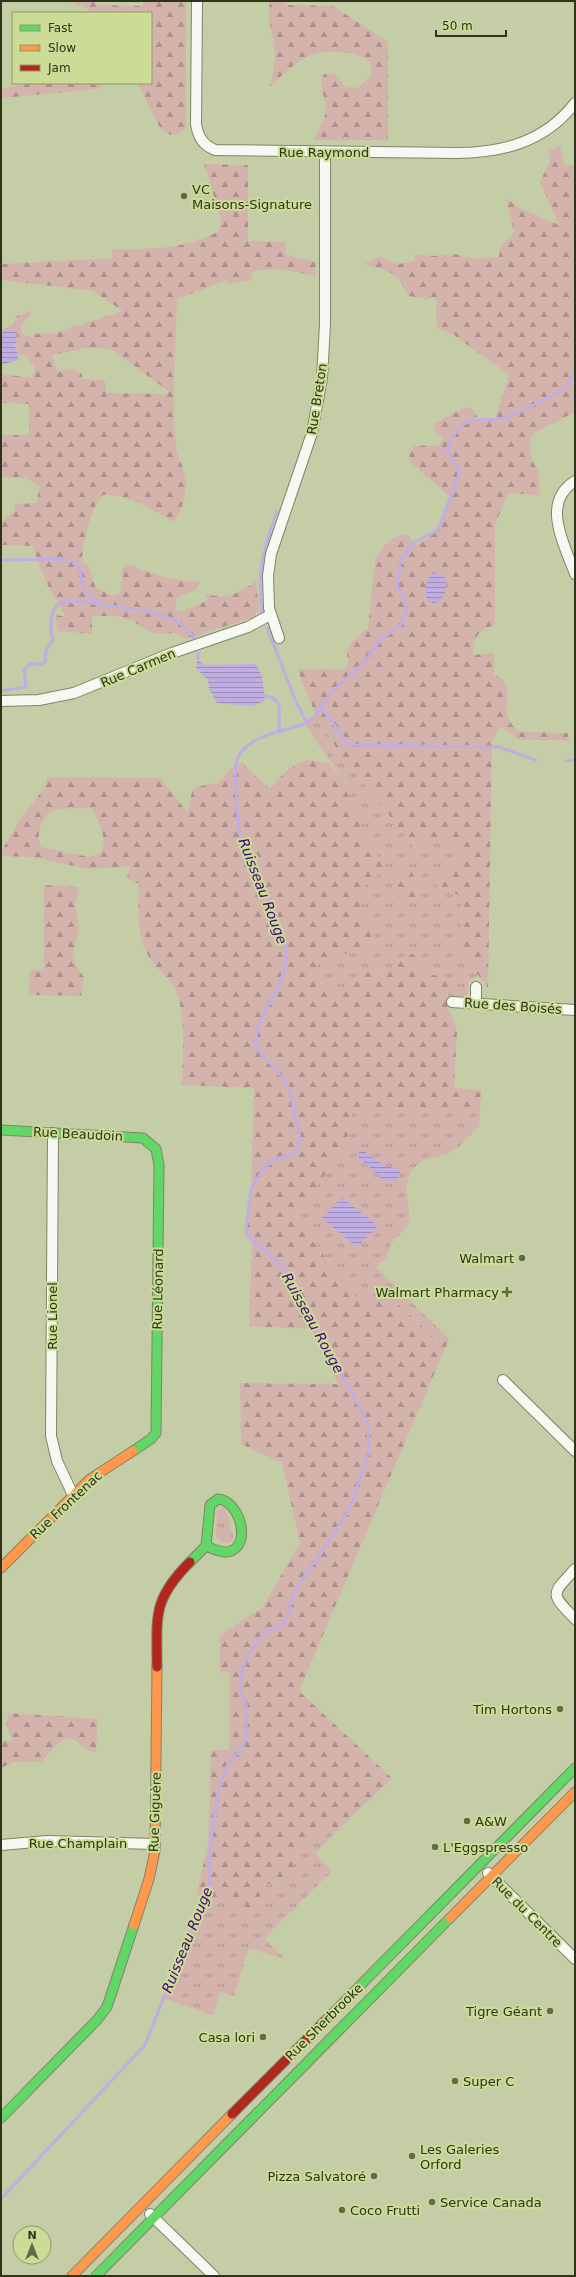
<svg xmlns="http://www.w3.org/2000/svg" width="576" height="2277" viewBox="0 0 576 2277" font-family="'DejaVu Sans',sans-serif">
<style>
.grass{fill:url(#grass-tufts)}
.forest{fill:url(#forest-firs);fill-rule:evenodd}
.water{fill:url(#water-rules)}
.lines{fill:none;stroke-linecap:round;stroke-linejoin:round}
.stream{stroke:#c0ade2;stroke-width:3}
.street-casing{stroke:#7f8567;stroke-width:12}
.fast-casing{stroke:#7f8567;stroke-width:11}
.slow-casing{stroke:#7f8567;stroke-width:11}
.jam-casing{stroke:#7f8567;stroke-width:11}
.street{stroke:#f6f8f2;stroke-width:10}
.fast{stroke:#63d668;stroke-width:9}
.slow{stroke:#ff974d;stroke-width:9}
.jam{stroke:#b3261e;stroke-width:9}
.poi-dot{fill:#626a4a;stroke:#ccdc97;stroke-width:1.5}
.labels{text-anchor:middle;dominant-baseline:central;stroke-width:4;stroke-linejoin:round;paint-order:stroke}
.street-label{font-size:13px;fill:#2e3419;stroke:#ccdc97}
.poi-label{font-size:13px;fill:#2e3419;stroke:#ccdc97;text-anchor:start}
.water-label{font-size:14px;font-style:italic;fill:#410777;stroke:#ccdc97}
</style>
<defs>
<pattern id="grass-tufts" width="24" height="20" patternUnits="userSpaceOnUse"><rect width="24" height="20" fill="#d5b3ad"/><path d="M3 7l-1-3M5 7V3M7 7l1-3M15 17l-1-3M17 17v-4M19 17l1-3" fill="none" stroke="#ad928c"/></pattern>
<pattern id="forest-firs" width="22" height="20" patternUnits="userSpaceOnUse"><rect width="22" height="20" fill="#d5b3ad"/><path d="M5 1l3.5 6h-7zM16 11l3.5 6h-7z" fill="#ad928c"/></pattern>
<pattern id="water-rules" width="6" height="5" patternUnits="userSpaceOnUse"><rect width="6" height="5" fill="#c0ade2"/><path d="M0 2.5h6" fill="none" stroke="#9c8eb6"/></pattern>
</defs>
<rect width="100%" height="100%" fill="#c4cda6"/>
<path class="grass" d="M316 715 339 752 414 847C430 833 442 836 459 847L462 855 436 885 458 895 463 910 461 954 478 975 469 981 468 993 466 996H448V984L439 976 417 972 400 960 396 972 379 969 339 996 328 994 320 981 309 975C322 953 356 954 377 941 370 927 351 902 364 886 369 881 376 877 381 872L362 832 345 782 305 724Z
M352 1107 480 1111 479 1126 458 1148 447 1154 423 1160 410 1172 406 1189 410 1218 408 1225 391 1244 387 1257 376 1267 449 1339 439 1342 388 1295 358 1300 294 1216 346 1147Z
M224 1507 227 1512 233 1536V1540L228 1543 221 1542 216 1536 217 1511Z
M324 1828 339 1829 315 1853 332 1871 264 1938 285 1959 249 1948 234 1996 221 1992 213 2015 164 1999 204 1898 236 1903 248 1908 263 1886 290 1879C298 1857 300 1839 324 1828Z"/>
<path class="forest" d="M68 1H93L99 5 143 6V1H186V128C180 134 171 138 163 131 157 125 143 93 138 83H151V13H88V9Z
M270 1H285V5L333 6 388 42V140H314C318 130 326 118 326 108 326 96 317 86 324 74L333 73 346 87 358 88 371 76V63C367 57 358 56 352 54 313 45 296 62 270 87 273 73 277 58 274 44 271 27 267 19 270 1Z
M29 83H104L98 89 1 98V89Z
M560 146 565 165H575V412L534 433 530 438C531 448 529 461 538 469L540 495 508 493 495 525V625C479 629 472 638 473 655L494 653V674C524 688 490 711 520 732L568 733 569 741 518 739 500 726 492 742 488 988 461 954 458 944 463 910 458 895 436 885 462 855 459 847C444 837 428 832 415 848L339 752 316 715 297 669H346L349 661C341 647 358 637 368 628L375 561C380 547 393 534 408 535L416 545C441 533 440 521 450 497L410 462 409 455 414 446 438 445 444 440 434 429 435 423 465 407 474 410 479 421 495 420 509 375 454 335 437 328 436 297 427 299 409 296C405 291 404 287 401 282 393 271 376 267 363 264L382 256C394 267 401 264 415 260V254L433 256 455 254 475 259 499 257 500 247 514 232 506 198 520 208 559 225 540 182 550 161 548 150Z
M204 164 248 165V241L285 242 286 255 316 262 315 276C295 272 271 265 250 273L253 280 229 284 227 280 177 299C176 347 171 397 176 445 178 461 188 472 186 489 184 501 181 513 173 522 154 510 126 493 103 495 92 503 82 547 82 561L88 565 96 588 114 596 120 593 123 568 130 565C153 574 175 582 200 581L197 589 177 598 175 609 181 612 208 600 205 593C226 601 239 593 256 581L259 610 253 617 187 639 174 633 160 634 150 632 133 621 115 616H92V634L57 631 56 615 66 617 48 586 32 546 1 545V522L14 511 15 504 37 503 39 486 25 478 1 477V435H29V404L1 403V374L32 378 35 369 27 356 18 354C15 345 17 338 13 329L1 332V330L12 325 17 316 32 311C29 320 19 321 22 334L33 337V334L54 333 123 311 93 291 1 280V264L112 258V249C151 249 181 250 218 232L221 219ZM86 348H104L113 350 168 391V394L106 393V383L103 380 82 379V374L70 368 57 372 52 355Z
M309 760 329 763 345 782 362 832 384 865C381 875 374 878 366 885 349 899 370 927 378 941 373 943 369 947 364 949 345 956 321 955 309 975L320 981 328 994C352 997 344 989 356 976 365 966 384 970 395 972L400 960 411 954 418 956 417 972 439 976 448 984 447 1008 453 1018 457 1032 454 1088 481 1090 480 1111 352 1107 346 1147 294 1216 358 1300 388 1295 439 1342 449 1339 299 1691 392 1778 339 1829C302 1827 301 1850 290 1879 268 1885 259 1880 258 1905L248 1908 236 1903 196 1896 208 1844 211 1750H229L230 1673 220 1672V1635L262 1608 300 1543 282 1463 241 1444 240 1383 338 1384 311 1329 249 1326 252 1240 247 1235 246 1229 251 1189 254 1088 182 1085C182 1055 187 1020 176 991 172 981 160 972 153 963 136 940 138 911 139 884L127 878 130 866 88 869 32 857 1 856V852L19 821 45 787 47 777 157 778 162 780 187 812 192 792 195 787 218 783 231 768 242 763 270 789C281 777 291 762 309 760ZM90 808 94 811C100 827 115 853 89 857L41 847C35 832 42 817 55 809Z
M406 870 412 872 419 891 417 899 409 901 398 895 393 884 396 875Z
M44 885 79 887 75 904 79 930 73 953 76 966 84 977 81 996 29 995 30 970H44Z
M9 1713 98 1719 96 1752C81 1751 84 1744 73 1739 62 1734 48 1755 42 1762H14L1 1768V1741H11L12 1739 6 1723Z"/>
<path class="water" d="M13 329 17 334 15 346 19 360 1 365V332Z
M434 573 446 578C448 588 444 600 434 604L427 600C425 590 425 579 434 573Z
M198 659 204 665 256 664 262 676 265 701 252 706 217 703 209 689 208 680 196 668Z
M360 1150C369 1152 374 1160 382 1164 387 1168 395 1166 400 1171L399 1177 394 1181 383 1180 357 1156Z
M342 1197 378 1226 359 1246H355L322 1218Z"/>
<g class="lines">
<path class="stream" d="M1 560 61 559 73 561 81 571 82 585 85 593 101 604
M262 613C256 571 264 550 277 511
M267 628 297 704 307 723
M198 659V653
M1 691 26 687 24 670 30 664H43L45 661 46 650 53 640C50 630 48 606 63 602 77 599 161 612 174 620 183 625 189 630 194 638
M265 696C287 698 276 717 280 732
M321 707 349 745 499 747 536 760
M566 761 573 760
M1 2199 145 2045 210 1882C208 1855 215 1789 228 1765 233 1756 243 1750 245 1740 246 1737 247 1706 246 1704 245 1700 242 1696 241 1692 237 1675 251 1646 264 1634 270 1628 278 1628 285 1623L294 1592 348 1512 369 1452 368 1423 287 1272 279 1263 252 1240 247 1235 246 1229 251 1189 263 1169 275 1159 291 1155 296 1151 300 1139 290 1090 278 1072 255 1047C255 1012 288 989 286 950 285 934 265 888 258 873 254 866 248 860 245 852 237 832 237 808 236 786 235 771 233 758 246 747 260 734 285 730 302 725L314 717 333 691 365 661 381 639 400 626 406 613V602L397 585 401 559 415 542 438 530 460 472 447 450C449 442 458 427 466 423 474 418 489 421 499 419 513 416 560 394 569 383 572 379 573 374 575 369"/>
<g class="street-casing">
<path id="street" d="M197 1 196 124C198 137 203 145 215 150L456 153C502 153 545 142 575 103
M575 481C540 503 565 545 575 574
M279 638 269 608 268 576 271 554 312 433 322 378 325 324V152
M1 701 39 700 74 693 172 653 248 627 270 615
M452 1002 575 1010
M476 1004V987
M53 1133 51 1436 57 1461 73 1495
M503 1380 575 1451
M575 1569C551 1595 550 1593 575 1619
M1 1845 47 1841 155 1844
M488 1873 575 1959
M150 2214 214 2276"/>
</g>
<g class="fast-casing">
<path id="fast" d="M1 1130 143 1138 156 1149 159 1165 156 1433 151 1439 133 1451
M190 1562 206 1546 210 1505 218 1499C238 1500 251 1540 233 1550 226 1555 213 1549 206 1546
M332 2014 575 1768
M1 2118 97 2020 107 2007 134 1925
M96 2276 450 1918"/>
</g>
<g class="slow-casing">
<path id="slow" d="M1 1568 90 1479 133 1451
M450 1918 575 1792
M134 1925 149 1879 155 1851 157 1667
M72 2276 232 2114"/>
</g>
<g class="jam-casing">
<path id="jam" d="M157 1667C157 1616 152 1600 190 1562
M232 2114 332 2014"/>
</g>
<use href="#street" class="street"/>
<use href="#fast" class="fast"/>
<use href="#slow" class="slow"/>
<use href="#jam" class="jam"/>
</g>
<g class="poi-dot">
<circle cx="184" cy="196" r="4"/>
<circle cx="522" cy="1258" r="4"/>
<path d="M505 1286h4v4h4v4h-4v4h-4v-4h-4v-4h4z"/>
<circle cx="560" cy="1709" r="4"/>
<circle cx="467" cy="1821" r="4"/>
<circle cx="435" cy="1847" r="4"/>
<circle cx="550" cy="2011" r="4"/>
<circle cx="263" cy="2037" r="4"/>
<circle cx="455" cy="2081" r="4"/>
<circle cx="412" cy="2156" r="4"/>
<circle cx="374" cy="2176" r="4"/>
<circle cx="432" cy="2202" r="4"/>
<circle cx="342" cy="2210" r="4"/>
</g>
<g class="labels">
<g class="street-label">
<text x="324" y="152">Rue Raymond</text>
<text transform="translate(317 399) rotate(-81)">Rue Breton</text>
<text transform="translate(138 668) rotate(-23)">Rue Carmen</text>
<text transform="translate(513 1006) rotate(4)">Rue des Boisés</text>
<text transform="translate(78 1134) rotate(3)">Rue Beaudoin</text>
<text transform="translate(158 1289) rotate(-89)">Rue Léonard</text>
<text transform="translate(52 1316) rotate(-90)">Rue Lionel</text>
<text transform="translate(66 1505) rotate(-43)">Rue Frontenac</text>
<text transform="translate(155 1812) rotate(-88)">Rue Giguère</text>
<text x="78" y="1843">Rue Champlain</text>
<text transform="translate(527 1912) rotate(45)">Rue du Centre</text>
<text transform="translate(324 2022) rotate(-45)">Rue Sherbrooke</text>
</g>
<g class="poi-label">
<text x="192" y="189">VC<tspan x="192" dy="15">Maisons-Signature</tspan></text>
<text x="514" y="1258" text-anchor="end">Walmart</text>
<text x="499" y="1292" text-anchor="end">Walmart Pharmacy</text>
<text x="552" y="1709" text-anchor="end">Tim Hortons</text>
<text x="475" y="1821">A&amp;W</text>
<text x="443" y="1847">L'Eggspresso</text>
<text x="542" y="2011" text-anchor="end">Tigre Géant</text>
<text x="255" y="2037" text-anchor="end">Casa lori</text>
<text x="463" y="2081">Super C</text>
<text x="420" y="2149">Les Galeries<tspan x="420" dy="15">Orford</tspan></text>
<text x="366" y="2176" text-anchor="end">Pizza Salvatoré</text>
<text x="440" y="2202">Service Canada</text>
<text x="350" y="2210">Coco Frutti</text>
</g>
<g class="water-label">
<text transform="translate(263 891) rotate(69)">Ruisseau Rouge</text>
<text transform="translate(313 1323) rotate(61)">Ruisseau Rouge</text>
<text transform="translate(187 1940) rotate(-68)">Ruisseau Rouge</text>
</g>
</g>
<rect width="576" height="2277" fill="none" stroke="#2e3419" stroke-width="4"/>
<rect x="12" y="12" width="140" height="72" fill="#ccdc97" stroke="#8d9965"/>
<rect x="20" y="25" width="20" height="6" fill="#63d668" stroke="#8d9965"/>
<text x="48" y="32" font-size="12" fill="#2e3419">Fast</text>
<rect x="20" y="45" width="20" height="6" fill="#ff974d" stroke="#8d9965"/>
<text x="48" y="52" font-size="12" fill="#2e3419">Slow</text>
<rect x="20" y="65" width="20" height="6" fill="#b3261e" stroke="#8d9965"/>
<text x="48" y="72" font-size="12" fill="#2e3419">Jam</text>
<g transform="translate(32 2245)"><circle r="19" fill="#ccdc97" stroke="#8d9965"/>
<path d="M0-3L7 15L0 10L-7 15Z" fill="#626a4a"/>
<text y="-6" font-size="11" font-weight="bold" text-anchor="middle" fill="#2e3419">N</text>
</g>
<path d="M436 30v6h70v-6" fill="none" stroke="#2e3419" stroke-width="2"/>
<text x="442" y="30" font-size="12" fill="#2e3419" stroke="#ccdc97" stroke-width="3" paint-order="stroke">50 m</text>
</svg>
